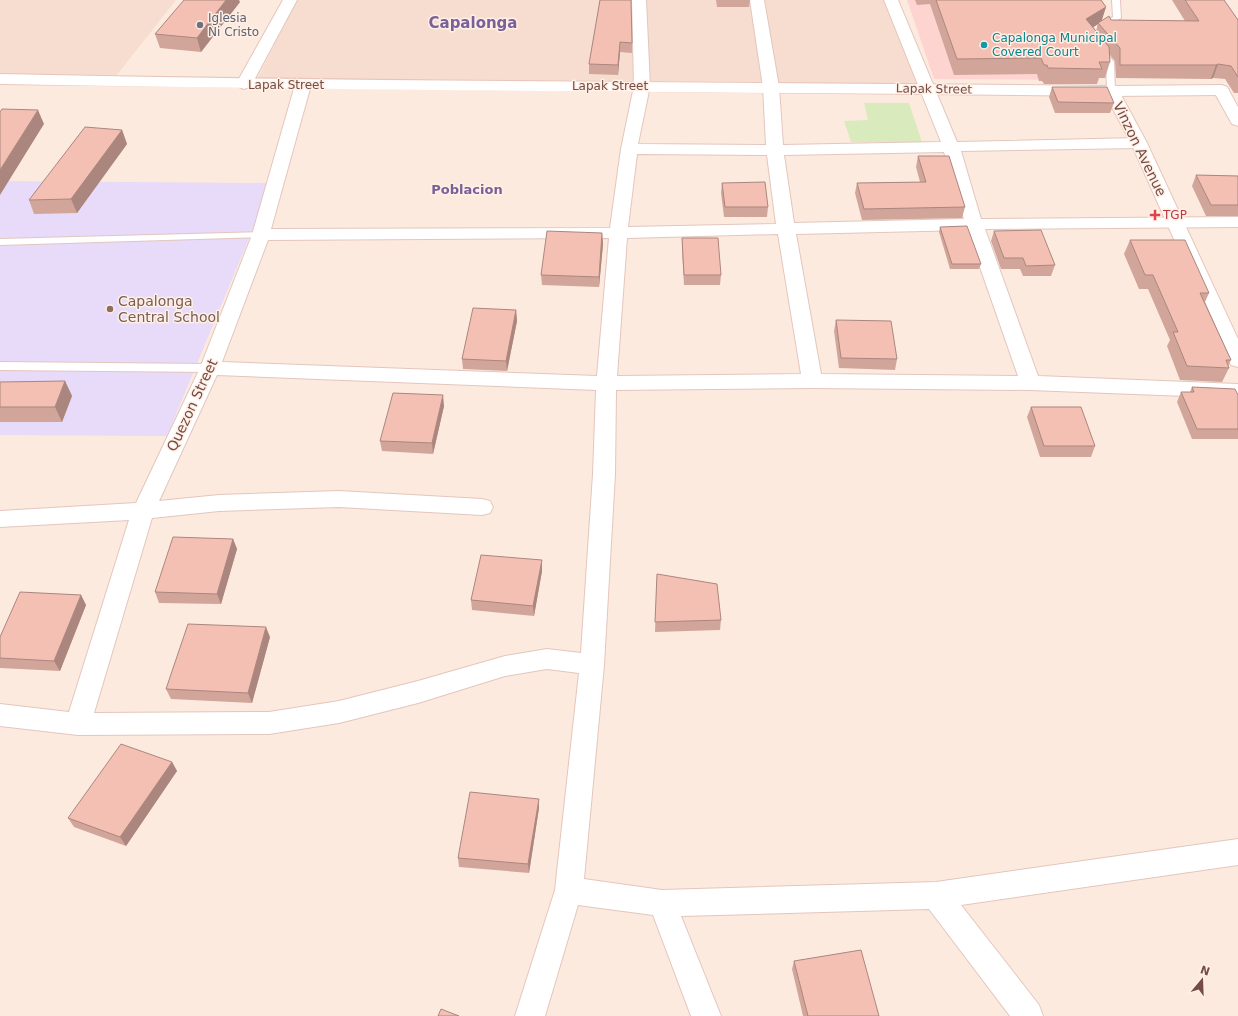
<svg xmlns="http://www.w3.org/2000/svg" width="1238" height="1016" viewBox="0 0 1238 1016" font-family="'DejaVu Sans',sans-serif">
<style>
.residential{fill:#f7ddcf}
.commercial{fill:#fed4d1}
.education{fill:#e7dbf9}
.green{fill:#d9ebbc}
.lines{fill:none;stroke-linecap:round;stroke-linejoin:round}
.service-casing{stroke:#e3c6bd;stroke-width:2}
.minor-casing{stroke:#e3c6bd;stroke-width:2}
.tertiary-casing{stroke:#e3c6bd;stroke-width:2}
.secondary-casing{stroke:#e8c5ba;stroke-width:2}
.service{fill:#fff;fill-rule:evenodd}
.minor{fill:#fff;fill-rule:evenodd}
.tertiary{fill:#fff;fill-rule:evenodd}
.secondary{fill:#fff;fill-rule:evenodd}
.wall{fill:#d2a59b;fill-rule:evenodd}
.shaded-wall{fill:#ab867e}
.building{fill:#f4c0b4;stroke:#ab867e}
.worship-dot{fill:#6b7280;stroke:#ffefe5;stroke-width:1.5}
.culture-dot{fill:#0f9aa8;stroke:#ffefe5;stroke-width:1.5}
.health-dot{fill:#e0444e;stroke:#ffefe5;stroke-width:1.5}
.education-dot{fill:#8d6e63;stroke:#ffefe5;stroke-width:1.5}
.labels{text-anchor:middle;dominant-baseline:central;stroke-width:3;stroke-linejoin:round;paint-order:stroke}
.far-worship-label{font-size:12px;fill:#5b616d;stroke:#ffefe5;text-anchor:start}
.far-culture-label{font-size:12px;fill:#0d838f;stroke:#ffefe5;text-anchor:start}
.far-street-label{font-size:12px;fill:#744c45;stroke:#ffefe5}
.far-health-label{font-size:12px;fill:#be3a42;stroke:#ffefe5;text-anchor:start}
.far-quarter-label{font-size:13px;font-weight:bold;fill:#796098;stroke:#ffefe5}
.street-label{font-size:14px;fill:#744c45;stroke:#ffefe5}
.education-label{font-size:14px;fill:#785e54;stroke:#ffefe5;text-anchor:start}
.far-district-label{font-size:15px;font-weight:bold;fill:#796098;stroke:#ffefe5}
</style>
<rect width="100%" height="100%" fill="#fdeade"/>
<path class="residential" d="M0 0H176L113 80 0 77Z
M297 0H885L928 94 256 81Z"/>
<path class="commercial" d="M907 0H1004L1094 80 934 79Z"/>
<path class="education" d="M0 181 272 183 167 436 0 435Z"/>
<path class="green" d="M864 103H909L922 142H851L844 121 868 120Z"/>
<g class="lines">
<g class="service-casing">
<path id="service" d="M1112 0H1120L1121 18 1104 29H1098V25L1113 17Z
M1097 49H1103L1114 62 1115 91 1114 93 1111 94 1107 91 1106 62 1096 51Z
M261 232 266 235 264 237 0 245V239Z
M0 362 210 364 214 365 215 368 214 371 210 372 0 370Z"/>
</g>
<g class="minor-casing">
<path id="minor" d="M283 0H297L252 84 249 87 244 89 239 87 236 84Z
M632 0H646L650 86 638 144 766 145 763 87 750 0H764L779 87 783 145 941 142 884 0H898L957 142 1139 138 1145 140 1147 143 1145 146 1139 148 961 151 981 219 1238 217V227L985 229 1038 376 1238 384V398L1030 390 812 388 616 390 615 474 604 665 584 879 662 890 936 882 1238 839V865L961 905 1039 1005 1043 1016H1010L929 909 681 916 721 1016H691L653 915 578 905 545 1016H515L555 890 579 673 547 669 505 676 418 703 339 723 269 734 78 735 0 726V704L69 712 129 520 0 527V511L136 503 200 368 252 235 295 85 298 82 303 80 308 82 311 85 271 229 610 228 621 149 634 86ZM944 152 964 219 794 223 784 155ZM637 154 767 155 776 224 628 227ZM967 230 1018 376 821 374 796 234ZM778 234 801 374 617 376 627 238ZM609 238 597 376 222 362 268 240ZM217 375 596 390 593 474 581 653 547 649 505 656 418 681 339 701 269 712 94 713 152 518 219 511 339 507 482 515 490 513 493 507 490 501 482 499 339 491 219 495 159 501Z
M1221 85 1227 87 1238 107V126L1232 124 1213 90 1215 87Z"/>
</g>
<g class="tertiary-casing">
<path id="tertiary" d="M1221 85 1227 87 1229 90 1227 93 1221 95 1111 96 1105 94 1103 91 1105 88 1111 86Z"/>
</g>
<g class="secondary-casing">
<path id="secondary" d="M0 74C370 82 741 82 1111 86L1117 88 1119 91 1147 143 1238 339V367L1231 365 1228 360 1131 143 1106 96C737 92 368 91 0 84Z"/>
</g>
<use href="#service" class="service"/>
<use href="#minor" class="minor"/>
<use href="#tertiary" class="tertiary"/>
<use href="#secondary" class="secondary"/>
</g>
<path class="wall" d="M600 0 632 43V53L620 52 618 75 589 74V64Z
M716 0H750L749 7H717Z
M915 0H1101L1106 7 1101 21 1111 20 1185 21 1172 0H1224L1238 20V93H1234L1225 79 1213 78 1211 79 1116 78 1115 61 1110 55V62L1105 78H1099L1097 84H1044L1042 81H1039L1037 74 954 75 930 4 917 5ZM1098 24 1096 31 1093 27Z
M240 2 201 52 160 48 155 34Z
M1052 87 1114 103 1110 113H1055L1049 97Z
M122 130 127 144 77 213 34 214 29 200Z
M918 156 965 207 962 218 862 220 855 193 857 183 920 182 916 167Z
M1196 175 1238 176V216H1206L1192 186Z
M722 183 768 207 767 217H724L721 193Z
M940 227 981 264 979 269H950L939 232Z
M994 231 1055 265 1051 276H1023L1020 269H1001L991 241Z
M602 233 603 244 599 287 542 285 541 275Z
M682 238 721 275 720 285H684L682 249Z
M1130 240 1209 293 1205 302 1231 360 1228 366 1229 368 1222 382 1180 380 1167 346 1170 340 1148 289H1139L1124 254Z
M516 310 517 321 507 371 463 369 462 359Z
M836 320 897 359 895 370 839 368 834 331Z
M65 381 72 396 62 422H0V382Z
M1192 387 1238 395V439H1192L1177 402 1181 392H1190Z
M444 406 433 454 382 451 380 441Z
M1031 407 1095 446 1091 457H1040L1027 417Z
M233 539 237 549 221 604 159 603 155 592Z
M542 571 534 616 472 610 471 600Z
M657 574 721 620 720 630 655 632Z
M81 595 86 605 60 671 0 668V637Z
M270 637 252 703 171 699 166 689Z
M172 762 177 771 126 846 74 827 68 818Z
M539 808 529 873 459 867 458 858Z
M794 961 879 1016H803L792 969Z"/>
<path class="shaded-wall" d="M226 0H239L240 2 201 52 197 38Z
M1106 7 1101 23H1098V24L1082 35 1086 19Z
M620 42V52L618 75V65Z
M1218 64 1213 78 1211 79 1216 65Z
M38 110 44 124 0 195V170Z
M122 130 127 144 77 213 71 199Z
M602 233 603 244 599 287V277Z
M516 310 517 321 507 371 506 361Z
M65 381 72 396 62 422 55 407Z
M443 395 444 406 433 454 432 443Z
M233 539 237 549 221 604 217 594Z
M542 560V571L534 616 533 606Z
M81 595 86 605 60 671 54 661Z
M266 627 270 637 252 703 248 693Z
M172 762 177 771 126 846 120 837Z
M539 799V808L529 873 528 864Z"/>
<path class="building" d="M184 0H226L197 38 155 34Z
M600 0H631L632 43 620 42 618 65 589 64Z
M936 0H1101L1106 7 1086 19 1109 47 1110 62H1099L1102 69 1048 68 1047 65H1044L1041 58 957 59Z
M1185 0H1224L1238 20V77L1231 66 1218 64 1216 65H1120V48L1098 23 1109 16 1111 20 1199 21Z
M1052 87H1107L1114 103 1058 102Z
M2 109 38 110 0 170V112Z
M85 127 122 130 71 199 29 200Z
M918 156H949L965 207 864 209 857 183 926 182Z
M1196 175 1238 176V205H1211Z
M765 182 768 207H725L722 183Z
M967 226 981 264H952L940 227Z
M1041 230 1055 265 1026 266 1023 258H1004L994 231Z
M547 231 602 233 599 277 541 275Z
M682 238H718L721 275H684Z
M1130 240H1185L1209 293H1200L1231 360H1226L1229 368 1187 366 1173 332H1178L1153 275H1145Z
M473 308 516 310 506 361 462 359Z
M836 320 891 321 897 359 841 358Z
M65 381 55 407H0V382Z
M1192 387 1235 389 1238 395V429H1197L1181 392H1194Z
M393 393 443 395 432 443 380 441Z
M1031 407H1081L1095 446H1044Z
M173 537 233 539 217 594 155 592Z
M481 555 542 560 533 606 471 600Z
M657 574 717 584 721 620 655 622Z
M20 592 81 595 54 661 0 658V637Z
M188 624 266 627 248 693 166 689Z
M121 744 172 762 120 837 68 818Z
M470 792 539 799 528 864 458 858Z
M861 950 879 1016H808L794 961Z
M441 1009 459 1016H438Z"/>
<circle class="worship-dot" cx="200" cy="25" r="4"/>
<circle class="culture-dot" cx="984" cy="45" r="4"/>
<path class="health-dot" d="M1153 209h4v4h4v4h-4v4h-4v-4h-4v-4h4z"/>
<circle class="education-dot" cx="110" cy="309" r="4"/>
<g class="labels">
<g class="far-worship-label">
<text x="208" y="18">Iglesia<tspan x="208" dy="14">Ni Cristo</tspan></text>
</g>
<g class="far-culture-label">
<text x="992" y="38">Capalonga Municipal<tspan x="992" dy="14">Covered Court</tspan></text>
</g>
<g class="far-street-label">
<text x="286" y="85">Lapak Street</text>
<text x="610" y="86">Lapak Street</text>
<text transform="translate(934 89) rotate(1)">Lapak Street</text>
</g>
<g class="far-health-label">
<text x="1163" y="215">TGP</text>
</g>
<g class="far-quarter-label">
<text x="467" y="189">Poblacion</text>
</g>
<g class="street-label">
<text transform="translate(1140 149) rotate(64)">Vinzon Avenue</text>
<text transform="translate(192 405) rotate(-65)">Quezon Street</text>
</g>
<g class="education-label">
<text x="118" y="301">Capalonga<tspan x="118" dy="16">Central School</tspan></text>
</g>
<g class="far-district-label">
<text x="473" y="23">Capalonga</text>
</g>
</g>
<g transform="translate(1202 980) rotate(19)" stroke="#ffefe5" stroke-width="3" paint-order="stroke">
<path d="M0-3L7 15L0 10L-7 15Z" fill="#744c45"/>
<text y="-6" font-size="11" font-weight="bold" text-anchor="middle" fill="#744c45">N</text>
</g>
</svg>
